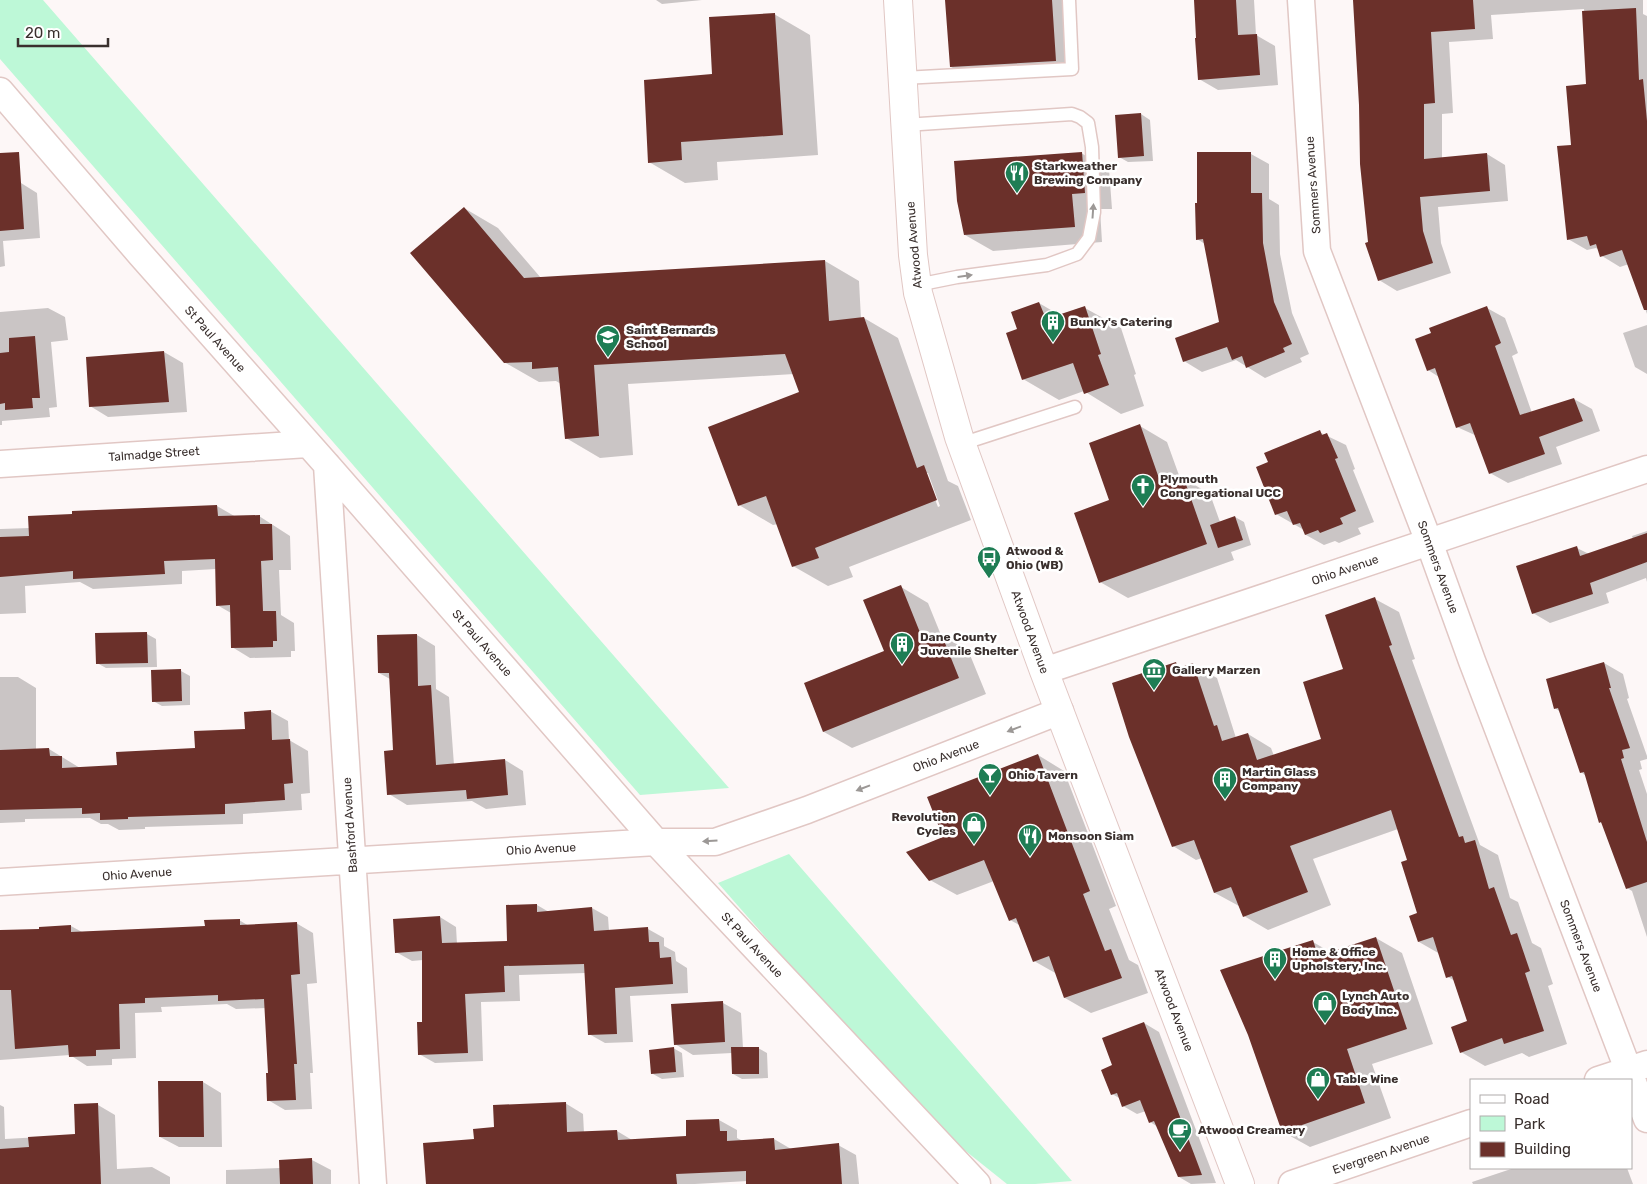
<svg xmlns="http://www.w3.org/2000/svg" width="1647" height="1184" viewBox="0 0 1647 1184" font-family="Rubik,sans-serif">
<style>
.green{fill:#bdf8d7}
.shadow{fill:#0003;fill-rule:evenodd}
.building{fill:#6b302a}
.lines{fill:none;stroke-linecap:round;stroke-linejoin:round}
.service-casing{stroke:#e1c7c4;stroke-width:15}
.minor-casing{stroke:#e1c7c4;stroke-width:29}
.tertiary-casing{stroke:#e1c7c4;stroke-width:30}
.service{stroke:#fff;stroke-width:12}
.minor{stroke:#fff;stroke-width:26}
.tertiary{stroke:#fff;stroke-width:28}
.oneway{fill:#9c9896}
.labels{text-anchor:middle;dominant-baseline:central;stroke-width:5;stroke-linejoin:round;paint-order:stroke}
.poi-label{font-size:12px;font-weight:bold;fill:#3a302e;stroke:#fff;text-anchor:start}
.street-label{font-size:12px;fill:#3a302e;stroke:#fff}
</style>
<rect width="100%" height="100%" fill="#fdf7f7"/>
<path class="green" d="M0 0H43L729 788 640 795 0 59Z
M789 854 1072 1181 1035 1184H1007L923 1117 718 883Z"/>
<path class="shadow" d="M656 0H702L662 4Z
M946 0H1070L1074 71 969 77 951 67Z
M1196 0H1254L1256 35 1275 46 1278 85 1218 90 1199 79Z
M1354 0H1643V14L1647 16V314L1629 264 1620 267 1602 256 1599 250 1596 248 1587 250 1568 239 1572 146 1588 85 1584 9 1491 15 1493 39 1449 42 1453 113 1442 114V158L1487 154 1505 165 1508 201 1438 207 1441 243 1451 273 1397 291 1379 280 1369 243Z
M774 14 810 35 818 155 717 162 718 180 685 183 649 162 714 75Z
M1141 114 1150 120 1153 161 1128 162 1119 157Z
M1081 153 1109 169 1112 209H1100L1102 242 993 251 965 235Z
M1198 153 1251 154 1269 164V199L1279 205 1280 254 1292 313 1309 354 1300 358 1302 362 1265 378 1236 360 1202 372 1184 361 1220 323 1205 244 1197 239Z
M21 183 37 193 40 238 3 241 5 266 0 267V185Z
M464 208 498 228 541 278 825 261 859 281 861 319 864 318 898 338 948 481 958 486 971 520 849 567 853 577 828 586 793 566 778 524 773 525 739 505 801 393 794 374 628 384 633 455 600 458 566 438 561 384 556 381 539 382 504 362ZM925 473H928L940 506 938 507Z
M1039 303 1061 316 1085 308 1121 328 1136 374 1134 375 1144 406 1121 414 1084 391 1059 400 1023 379 1018 330Z
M48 308 65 317 68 340 51 342 57 407 49 408 50 417 2 421V425H0V312Z
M1487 308 1505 318 1518 353 1512 356 1532 413 1574 399 1592 409 1600 431 1556 447 1562 464 1508 483 1490 473 1477 436 1457 427 1439 377 1428 370Z
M1647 325V374L1635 367 1623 333Z
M164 352 183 363 187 412 108 417 90 406Z
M1140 426 1167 442 1180 478H1183L1210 494 1220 522 1235 517 1244 522 1251 545 1231 552 1234 560 1128 598 1100 582 1111 501Z
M1319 432 1346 445 1355 469 1353 470 1374 522 1358 528 1361 534 1339 543 1335 541 1324 545 1306 535 1304 530 1276 514 1269 463Z
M217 506 236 517 259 516 290 536 291 570H279L281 615 294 623 295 651H291V657L250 658 232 647 231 613 217 605 216 569 182 571V584L93 589 80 582 25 586 26 613 0 614V529L30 528 73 515V512Z
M1647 531V582L1646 578 1606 593 1609 603 1550 623 1533 613 1577 548 1589 554 1633 539 1632 536Z
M901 587 928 603 941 635 968 650 986 694 852 748 824 732 806 684 885 652Z
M1375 599 1399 612 1415 659 1412 660 1480 845 1498 855 1510 898 1518 902 1532 943 1541 948 1553 984 1548 986 1567 1044 1529 1057 1522 1053 1485 1066 1461 1052 1469 1022 1455 981 1448 977 1440 954 1419 942V914L1409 861 1398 829 1313 859 1331 905 1268 930 1244 916 1239 906 1215 893 1202 858 1196 860 1173 846 1176 663 1184 668 1193 665 1217 678 1236 738 1248 734 1271 748 1274 756 1322 740 1345 670Z
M97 634H147L156 639 157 667 106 668 97 663Z
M417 635 435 646 436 689 449 697 454 765 505 760 523 771 526 805 486 809 472 801 407 805 389 794 395 751 390 679 379 673Z
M1604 663 1623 674 1629 698 1627 699 1647 756V759L1640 761 1642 769 1639 770 1647 794V937L1632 891 1627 888 1603 824 1600 822 1586 776 1581 772 1561 712 1556 709 1547 680Z
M181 671 190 676V705L162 706 153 701Z
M0 677H18L36 688V750L49 749 80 768 118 767 196 749 247 730 270 711 288 721 289 740 308 751 310 793 301 794 302 810 243 814V824L145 827V829L119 830 108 824H101L90 818 25 819V822L0 823Z
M1038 755 1064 771 1116 906 1109 909 1129 960 1138 965 1148 993 1091 1013 1065 998 1057 974 1034 961 1021 926 1010 920 994 881 957 895 930 880 944 838Z
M537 905 549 912 592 908 608 917 609 931 648 929 664 938V946L675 952 676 961 687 968 688 993 630 996 633 1042 605 1043 589 1034 586 973 519 975 520 1001 481 1002 483 1061 435 1063 419 1054 423 1023V960L412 961 396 952 440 917 456 927 457 944 509 942Z
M239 920 249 926 296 923 313 933 317 983 307 984 313 1073H310L312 1109 285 1110 268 1100 269 1074 266 1008 236 1009 227 1004 161 1007 162 1012 135 1013 136 1058 112 1059V1065L87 1066 70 1055 0 1060V931L40 930 71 926 82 932 206 927Z
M1376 938 1402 953 1433 1044 1372 1064 1391 1118 1310 1147 1283 1132 1249 1034 1313 942 1332 953Z
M723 1003 741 1013 743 1048H758L767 1053 768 1078 742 1079 733 1074 732 1053 693 1055 675 1044Z
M1144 1023 1159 1032 1216 1183 1191 1184 1179 1177 1158 1127 1150 1122 1146 1111 1137 1114 1123 1106 1121 1099 1112 1094 1114 1066Z
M673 1048 682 1053 684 1077 662 1079 653 1074Z
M203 1082 221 1093 222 1147H179L160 1137Z
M565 1103 583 1114 584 1133 617 1131 632 1140 688 1137 719 1120 737 1130V1138L743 1141 774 1139 791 1149 838 1145 856 1155 859 1184H748V1181L695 1184H427L476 1140 496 1128Z
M0 1105 4 1107 5 1139 76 1135 98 1105 115 1115 117 1169 152 1167 170 1177V1184H0Z
M312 1160 331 1170V1184H226V1170L280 1168V1161Z
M1514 1168H1627L1633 1184H1473L1472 1182Z"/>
<path class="building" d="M945 0H1052L1056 61 950 67Z
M1194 0H1236L1238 35 1257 34 1260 75 1198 80 1195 38H1196Z
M1353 0H1473L1475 29 1431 32 1435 103 1424 104V159L1487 153 1490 191 1420 197 1423 231 1433 263 1378 281 1365 243 1368 242 1360 164 1359 105Z
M1636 8 1639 80 1643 79 1647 121V310H1644L1622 250 1600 257 1596 244 1590 246 1587 236 1567 240 1557 146 1571 145 1566 86 1586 84 1582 11Z
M775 13 783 135 681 142 682 160 648 163 644 80 712 74 709 17Z
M1141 113 1144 156 1118 158 1115 115Z
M19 152 24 229 0 231V153Z
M1082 152 1085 193 1072 194 1075 227 964 235 957 201 954 161Z
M1197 152H1251V193H1262L1263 243 1274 302 1292 344 1283 348 1285 352 1246 368 1242 356 1232 360 1227 347 1183 362 1175 338 1219 322 1203 239 1196 240 1195 203H1197Z
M464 207 524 278 825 260 829 321 864 317 917 468 924 465 937 500 815 548 819 558 792 567 766 496 738 506 708 427 799 392 785 354 594 365 599 436 565 439 558 367 532 369V362L504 363 410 253Z
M1039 302 1046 319 1085 306 1101 354 1098 355 1109 385 1084 394 1073 363 1022 380 1006 333 1017 329 1011 312Z
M1487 306 1501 343 1495 346 1520 415 1574 398 1583 421 1539 437 1545 454 1489 474 1470 423 1456 428 1435 368 1427 371 1415 339 1431 333 1429 328Z
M35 336 40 398H32L33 408 5 410V403L0 404V353L9 352V338Z
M164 351 169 402 89 407 86 357Z
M1140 424 1161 484 1183 476 1207 544 1099 583 1074 513 1109 500 1089 443Z
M1320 430 1322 435 1327 433 1338 458 1335 459 1356 511 1340 518 1343 524 1320 533 1318 530 1305 535 1300 523 1293 525 1287 511 1275 515 1256 467 1268 462 1264 453Z
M217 505 218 516 260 515V524H272L273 560 261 561 263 611H276L277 641H273V647L231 648 230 605 216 606 215 559 164 561 165 574 73 579V571L0 577V537L29 536 28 516 72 514V511Z
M1235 516 1243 540 1218 548 1210 525Z
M1647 533V562L1590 583 1593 594 1532 614 1516 566 1577 546 1580 556Z
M901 585 923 640 941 633 959 678 823 732 804 683 884 651 863 600Z
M1375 597 1392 645 1389 646 1459 837 1463 836 1465 843 1475 840 1489 889 1494 887 1511 935 1517 933 1530 971 1525 973 1544 1031 1504 1044 1502 1038 1460 1053 1451 1027 1467 1021 1452 976 1446 978 1433 937 1418 942 1409 916 1417 913 1401 862 1407 860 1391 810 1290 846 1308 892 1243 917 1231 887 1214 893 1194 840 1172 847 1129 737 1112 683 1176 662 1178 668 1193 663 1214 726 1217 725 1222 741 1248 733 1257 760 1321 739 1303 682 1343 669 1325 615Z
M147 632 148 663 96 664 95 633Z
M417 634 418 686 431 685 436 765 505 759 508 795 467 799 466 790 387 795 384 751 393 750 389 673H378L377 635Z
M1604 662 1611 688H1609L1630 748 1622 750 1624 758 1621 759 1647 842V882L1626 889 1601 822 1599 823 1584 772 1580 773 1558 708 1554 709 1546 679Z
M181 669 182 701 152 702 151 670Z
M271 710 272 740 290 739 293 783 284 784 285 800 225 804V814L128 817V819L100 820V813L82 814V808L0 810V750L49 748 50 756H62V768L117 765 116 752 195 748 194 731 245 729 244 712Z
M1038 754 1090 891 1083 894 1105 951 1111 949 1122 978 1064 998 1049 956 1033 962 1016 918 1009 921 984 860 929 881 906 852 943 837 927 797Z
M537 904V912L592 907 594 931 648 927 649 942H659L660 958 671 957 673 984 615 988 617 1034 588 1035 584 964 504 966 505 992 465 994 468 1053 418 1055 417 1022H422V951L395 953 393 919 440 916 442 943 507 941 506 905Z
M240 919V925L297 922 300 974 291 975 297 1064H294L296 1100 267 1101 266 1073H268L264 999 218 1001V995L145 998V1003L119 1004 120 1049 96 1050V1056L69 1057 68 1045 15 1049 11 990H0V930L39 929V927L71 925V932L205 926 204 920Z
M1376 937 1407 1029 1347 1049 1365 1103 1282 1132 1248 1035 1220 970 1313 940 1318 956Z
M723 1001 725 1042 674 1045 671 1004Z
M1144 1022 1196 1159 1202 1175 1178 1177 1154 1121 1149 1123 1140 1100 1122 1107 1117 1093 1111 1095 1101 1070 1112 1065 1102 1038Z
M674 1047 676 1072 651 1074 649 1050Z
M731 1047H759V1074H732Z
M158 1081H203L204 1137H159Z
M566 1102 567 1132 617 1130 618 1140 686 1136V1120L719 1119 720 1131H727V1141L774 1138 775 1150 839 1143 842 1184H746V1171L676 1174 677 1184H426L423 1143 474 1139 473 1129 494 1127 493 1105Z
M98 1103 101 1184H0V1149L29 1147 28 1137 75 1134 74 1104Z
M312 1158 313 1184H280L279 1160Z"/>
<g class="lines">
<g class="service-casing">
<path id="service" d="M903 78 1072 69 1069 0
M905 125 1072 114 1080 117 1088 123 1092 147 1094 212 1089 238 1077 254 1047 265 957 277 917 285
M961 444 1075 407"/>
</g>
<g class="minor-casing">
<path id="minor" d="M1301 0 1317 251 1429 542 1472 661 1647 1119
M0 91 141 255 327 465 656 842 977 1184
M0 464 308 444
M327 465 373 1184
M1044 671 1647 469
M0 882 656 842H715L807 810 1060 711
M1598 1080 1647 1064
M1292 1184 1471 1123"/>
</g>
<g class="tertiary-casing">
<path id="tertiary" d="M898 0 913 255 918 293 959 437 1044 671 1240 1184"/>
</g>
<use href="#service" class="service"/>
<use href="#minor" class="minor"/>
<use href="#tertiary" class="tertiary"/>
</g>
<defs><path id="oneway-solid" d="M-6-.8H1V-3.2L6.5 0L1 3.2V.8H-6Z" transform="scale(1.25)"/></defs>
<g class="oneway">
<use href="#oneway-solid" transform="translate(1093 211) rotate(-86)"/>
<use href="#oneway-solid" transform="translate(965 276) rotate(-8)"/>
<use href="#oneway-solid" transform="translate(1014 729) rotate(159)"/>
<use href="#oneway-solid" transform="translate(863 788) rotate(159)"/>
<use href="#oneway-solid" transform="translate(710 841) rotate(176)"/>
</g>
<defs>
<g id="restaurant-pin" transform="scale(1.25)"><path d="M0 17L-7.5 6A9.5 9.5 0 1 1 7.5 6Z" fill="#1e7d54" stroke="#fff"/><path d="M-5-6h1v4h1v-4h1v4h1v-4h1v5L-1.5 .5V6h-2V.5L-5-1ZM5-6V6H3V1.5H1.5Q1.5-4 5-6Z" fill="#fff"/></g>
<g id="building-pin" transform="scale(1.25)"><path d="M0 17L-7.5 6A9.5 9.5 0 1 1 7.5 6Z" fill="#1e7d54" stroke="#fff"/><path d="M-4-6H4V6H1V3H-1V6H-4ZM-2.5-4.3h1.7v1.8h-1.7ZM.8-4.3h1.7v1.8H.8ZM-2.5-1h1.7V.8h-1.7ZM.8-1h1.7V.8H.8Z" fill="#fff"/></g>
<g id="school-pin" transform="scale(1.25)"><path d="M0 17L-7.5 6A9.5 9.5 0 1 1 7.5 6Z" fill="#1e7d54" stroke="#fff"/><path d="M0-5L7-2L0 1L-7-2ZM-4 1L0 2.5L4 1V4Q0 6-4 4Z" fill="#fff"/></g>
<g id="church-pin" transform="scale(1.25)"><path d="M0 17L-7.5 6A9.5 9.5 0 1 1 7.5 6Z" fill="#1e7d54" stroke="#fff"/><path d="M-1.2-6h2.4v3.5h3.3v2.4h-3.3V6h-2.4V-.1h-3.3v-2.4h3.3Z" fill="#fff"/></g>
<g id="bus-pin" transform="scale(1.25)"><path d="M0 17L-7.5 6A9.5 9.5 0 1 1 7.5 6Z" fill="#1e7d54" stroke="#fff"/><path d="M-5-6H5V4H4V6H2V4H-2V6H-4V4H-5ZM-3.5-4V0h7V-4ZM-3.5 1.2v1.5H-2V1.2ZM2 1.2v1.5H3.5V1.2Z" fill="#fff"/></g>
<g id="museum-pin" transform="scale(1.25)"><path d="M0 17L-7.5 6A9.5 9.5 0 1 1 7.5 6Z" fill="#1e7d54" stroke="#fff"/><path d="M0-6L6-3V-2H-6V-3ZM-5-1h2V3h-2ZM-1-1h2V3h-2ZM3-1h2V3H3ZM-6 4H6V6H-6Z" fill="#fff"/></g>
<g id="bar-pin" transform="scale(1.25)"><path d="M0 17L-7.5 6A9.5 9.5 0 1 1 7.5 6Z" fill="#1e7d54" stroke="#fff"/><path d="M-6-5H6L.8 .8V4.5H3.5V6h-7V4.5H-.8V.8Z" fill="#fff"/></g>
<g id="shop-pin" transform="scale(1.25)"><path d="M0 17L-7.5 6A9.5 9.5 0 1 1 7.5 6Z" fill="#1e7d54" stroke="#fff"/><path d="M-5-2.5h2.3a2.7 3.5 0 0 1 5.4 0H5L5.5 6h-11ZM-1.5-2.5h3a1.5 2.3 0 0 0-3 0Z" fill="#fff"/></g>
<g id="cafe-pin" transform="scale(1.25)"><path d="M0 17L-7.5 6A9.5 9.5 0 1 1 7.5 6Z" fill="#1e7d54" stroke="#fff"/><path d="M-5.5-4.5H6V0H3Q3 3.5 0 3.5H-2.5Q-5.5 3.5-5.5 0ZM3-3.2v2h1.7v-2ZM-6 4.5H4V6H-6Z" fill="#fff"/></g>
</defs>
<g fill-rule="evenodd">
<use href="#restaurant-pin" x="1017" y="173"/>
<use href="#building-pin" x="1053" y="322"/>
<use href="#school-pin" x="608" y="337"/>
<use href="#church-pin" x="1143" y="486"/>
<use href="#bus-pin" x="989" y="558"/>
<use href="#building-pin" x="902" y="644"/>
<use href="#museum-pin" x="1154" y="670"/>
<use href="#bar-pin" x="990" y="775"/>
<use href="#building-pin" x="1225" y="779"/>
<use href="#shop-pin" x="974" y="824"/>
<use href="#restaurant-pin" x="1030" y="836"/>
<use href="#building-pin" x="1275" y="959"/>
<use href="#shop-pin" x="1325" y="1003"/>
<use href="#shop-pin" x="1318" y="1079"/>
<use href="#cafe-pin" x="1180" y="1130"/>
</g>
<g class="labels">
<g class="poi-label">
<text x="1034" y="166">Starkweather<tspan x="1034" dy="14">Brewing Company</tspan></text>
<text x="1070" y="322">Bunky's Catering</text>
<text x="626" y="330">Saint Bernards<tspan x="626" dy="14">School</tspan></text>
<text x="1160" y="479">Plymouth<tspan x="1160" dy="14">Congregational UCC</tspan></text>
<text x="1006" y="551">Atwood &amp;<tspan x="1006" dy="14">Ohio (WB)</tspan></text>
<text x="920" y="637">Dane County<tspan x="920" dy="14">Juvenile Shelter</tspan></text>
<text x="1172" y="670">Gallery Marzen</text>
<text x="1242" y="772">Martin Glass<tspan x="1242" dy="14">Company</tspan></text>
<text x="1008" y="775">Ohio Tavern</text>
<text x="956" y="817" text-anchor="end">Revolution<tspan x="956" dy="14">Cycles</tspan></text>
<text x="1048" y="836">Monsoon Siam</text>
<text x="1292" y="952">Home &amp; Office<tspan x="1292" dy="14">Upholstery, Inc.</tspan></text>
<text x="1342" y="996">Lynch Auto<tspan x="1342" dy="14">Body Inc.</tspan></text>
<text x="1336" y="1079">Table Wine</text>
<text x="1198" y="1130">Atwood Creamery</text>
</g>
<g class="street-label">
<text transform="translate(1313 185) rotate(-94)">Sommers Avenue</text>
<text transform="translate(914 245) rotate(-95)">Atwood Avenue</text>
<text transform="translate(215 339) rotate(48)">St Paul Avenue</text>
<text transform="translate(154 454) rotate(-4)">Talmadge Street</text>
<text transform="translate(1438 567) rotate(70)">Sommers Avenue</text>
<text transform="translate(1345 570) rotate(-19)">Ohio Avenue</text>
<text transform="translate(1030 632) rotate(70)">Atwood Avenue</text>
<text transform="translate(482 643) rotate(49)">St Paul Avenue</text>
<text transform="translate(946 756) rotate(-21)">Ohio Avenue</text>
<text transform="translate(350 825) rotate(-94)">Bashford Avenue</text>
<text transform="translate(541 849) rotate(-3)">Ohio Avenue</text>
<text transform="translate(137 874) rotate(-4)">Ohio Avenue</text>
<text transform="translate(752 945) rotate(47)">St Paul Avenue</text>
<text transform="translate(1581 946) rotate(69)">Sommers Avenue</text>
<text transform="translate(1174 1010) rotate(69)">Atwood Avenue</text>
<text transform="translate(1381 1154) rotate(-19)">Evergreen Avenue</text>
</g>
</g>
<rect x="1470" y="1079" width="162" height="90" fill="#ffffff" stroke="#b0acab"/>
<rect x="1480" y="1095" width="25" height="8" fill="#ffffff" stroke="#b0acab"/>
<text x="1514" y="1104" font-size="15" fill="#3a302e">Road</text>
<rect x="1480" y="1116" width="25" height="15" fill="#bdf8d7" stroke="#b0acab"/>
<text x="1514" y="1129" font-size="15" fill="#3a302e">Park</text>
<rect x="1480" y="1142" width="25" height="15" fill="#6b302a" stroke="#b0acab"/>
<text x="1514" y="1154" font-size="15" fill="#3a302e">Building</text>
<path d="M18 38v8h90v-8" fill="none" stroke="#3a302e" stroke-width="2.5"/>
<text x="25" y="38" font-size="15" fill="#3a302e" stroke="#ffffff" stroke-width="4" paint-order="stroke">20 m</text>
</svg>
